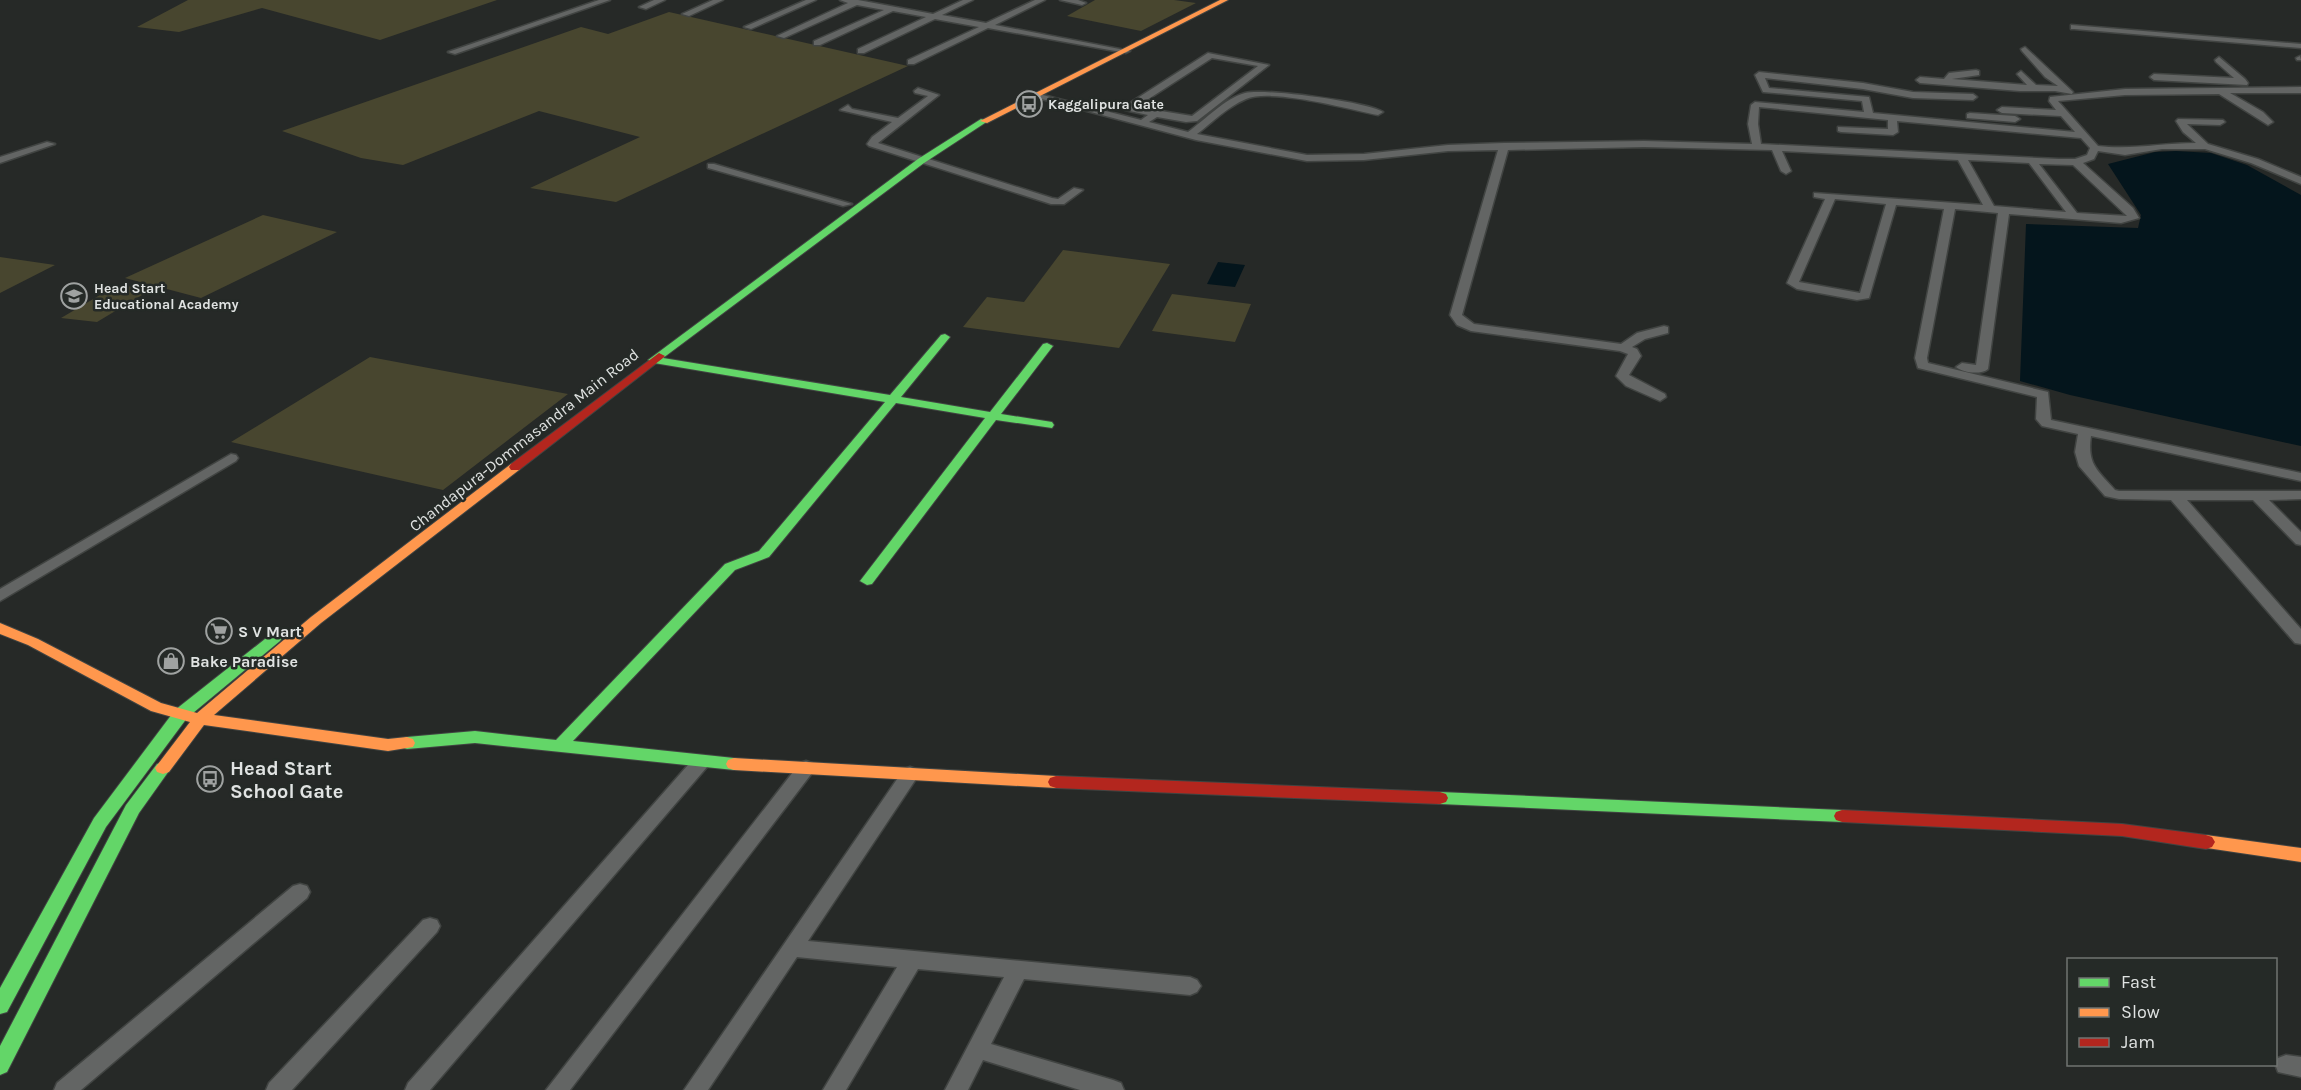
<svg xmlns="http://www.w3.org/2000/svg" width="2301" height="1090" viewBox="0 0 2301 1090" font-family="Karla,sans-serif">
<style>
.green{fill:#48462f}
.water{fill:#04151c}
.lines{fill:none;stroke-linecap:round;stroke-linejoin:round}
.street-casing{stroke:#414442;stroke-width:3}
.fast-casing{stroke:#414442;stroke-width:2}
.slow-casing{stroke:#414442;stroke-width:2}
.jam-casing{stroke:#414442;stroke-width:2}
.street{fill:#636564;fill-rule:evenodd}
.fast{fill:#63d668;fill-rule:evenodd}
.slow{fill:#ff974d;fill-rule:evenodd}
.jam{fill:#b3261e;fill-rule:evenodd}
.labels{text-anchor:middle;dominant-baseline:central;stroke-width:5;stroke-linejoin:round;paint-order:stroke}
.far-poi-label{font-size:14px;font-weight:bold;fill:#e0e3e2;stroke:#252a27;text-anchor:start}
.street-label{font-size:16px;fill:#e0e3e2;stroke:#252a27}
.poi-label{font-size:16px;font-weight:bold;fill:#e0e3e2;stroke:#252a27;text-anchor:start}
.near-poi-label{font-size:20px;font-weight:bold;fill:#e0e3e2;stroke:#252a27;text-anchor:start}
</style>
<rect width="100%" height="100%" fill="#262927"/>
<path class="green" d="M188 0H497L380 40 262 8 179 32 137 27Z
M1095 0H1174L1196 3 1141 31 1067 16Z
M669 12 908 66 616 202 530 188 640 137 539 111 403 165 361 158 282 131 581 27 608 34Z
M263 215 337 232 201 298 125 278Z
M1063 250 1170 264 1119 348 963 327 987 297 1024 302Z
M0 257 55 265 0 293Z
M117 285 152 289 97 322 61 318Z
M1172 294 1251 304 1235 342 1152 331Z
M370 357 568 394 443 490 231 442Z"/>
<path class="water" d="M2176 151 2211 153 2247 165 2301 195V446L2070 395 2020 381 2026 224 2138 228 2141 215 2108 164 2155 152Z
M1218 262 1245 265 1235 287 1207 284Z"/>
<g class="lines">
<g class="street-casing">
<path id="street" d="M599 0H610L455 54 448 52Z
M654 0H665L646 9 639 7Z
M713 0H723L689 16 682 14Z
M806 0H816L751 29 744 27Z
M840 0H858L933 14 963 0H973L942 15 986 23 1035 0H1045L995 25 1130 51 1126 53 988 28 914 64H908V60L979 27 935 19 864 53H858V49L926 17 893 11 820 45H814V41L884 10 857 5 784 38 777 36 848 3Z
M1060 0H1078L1086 3 1082 5Z
M2071 25 2301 44V48L2074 29H2071Z
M2025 47 2073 92 2072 94 2055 91H2020L1920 83 1916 80 1920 77 1944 79 1949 73 1976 70 1979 71V75L1952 79 2027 85 2017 74 2021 71 2036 85 2058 86 2045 77 2022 51 2021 49Z
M1208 53 1269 65 1197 121 1186 122 1157 117 1149 122 1188 132C1206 119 1224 99 1245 93 1264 88 1368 102 1383 112L1378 115C1348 109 1272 88 1246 99 1227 107 1213 122 1197 134L1307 155 1364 154 1448 145 1504 143 1644 141 1752 144 1748 124 1751 105 1755 102 1864 112 1862 101 1763 92 1755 75 1759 72 1863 83 1913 92 1973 94 1977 97 1973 100 1913 98 1863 89 1765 78 1769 88 1869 97 1873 113 2075 132 2061 116 2002 113 1997 110 2002 107 2056 110 2049 101 2050 97 2125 89 2301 87V93H2230L2263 112 2273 122 2268 125 2219 94 2125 95 2058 101 2098 146C2131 150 2162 143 2196 143L2183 132 2176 121 2178 119 2223 120 2225 122 2220 125 2187 124 2208 144 2258 159 2301 177V184L2251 163 2205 149H2162L2125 155 2098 151 2094 159 2083 163 2133 208 2139 218 2121 223 2009 214 1988 369C1981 375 1963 373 1956 367L1962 363 1976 365 1998 213 1955 209 1927 358 1928 363 2048 392 2051 420 2301 473V481L2091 436C2087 464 2097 470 2115 490L2119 491H2301V499L2269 500 2301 532V545L2296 544 2253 500H2187L2301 629V644L2295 643 2171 500 2119 499 2105 496 2079 466 2075 452 2078 434 2042 426 2036 419 2037 397 1918 368 1915 358 1944 209 1896 205 1869 298 1857 300 1797 289 1787 283 1825 199 1814 197V193L1983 205 1958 160 1782 151 1791 171 1786 174 1781 171 1772 150 1644 147 1508 150 1462 315 1474 324 1621 344 1637 333 1664 326 1668 327V333L1645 339 1632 347 1637 349 1641 356 1629 375 1665 394 1666 397 1660 401 1626 386 1616 376 1628 354 1620 351 1471 331 1457 325 1450 315 1498 150 1448 151 1364 160 1307 161 1196 140 1023 94 1027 91 1141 120 1148 115 1125 110V106ZM1212 58 1258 66 1192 116 1136 107ZM1759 107 1888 120V129L1838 127V131L1841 132 1893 135 1898 132 1897 121 2081 138 2090 148 2087 155 2075 159H2059L1761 144 1758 124ZM1968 160 2029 163 2066 212 1994 206ZM2039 164 2073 165 2127 216 2077 213ZM1835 199 1886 204 1860 293 1799 282Z
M2300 56 2301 60H2297L2296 58Z
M2219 57 2245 79 2248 83 2247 85 2154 80 2150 77 2154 74 2234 78 2216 62 2215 60Z
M918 88 939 95 878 143 1052 198 1058 199 1074 188 1083 190 1064 204H1051L869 146 867 144 872 137 892 122 840 110 848 105 852 109 898 118 928 96 915 93 914 91Z
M1970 113 2015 116 2020 119 2015 122 1967 118V114Z
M47 142 55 144 0 163V157Z
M708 164H714L852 204 843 206 708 168Z
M231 454 236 455 238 458 236 461 0 601V589Z
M701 756 707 757 710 762 707 767 430 1090H405L408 1083 695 757Z
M806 761 812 763 815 768 812 773 570 1090H546L800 763Z
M910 767 916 769 919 774 916 779 808 941 1190 977 1197 980 1201 986 1197 992 1190 995 1024 979 991 1044 1113 1080 1121 1083 1124 1090H1080L983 1060 968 1090H945L1004 977 918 969 846 1090H823L897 967 797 957 708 1090H684L904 769Z
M300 884 307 886 310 892 307 898 81 1090H54L57 1083 293 886Z
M430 918 437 920 440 926 437 932 292 1090H266L269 1083 423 920Z
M2286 1055 2301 1057V1077L2278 1072 2275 1064 2278 1058Z"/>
</g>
<g class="fast-casing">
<path id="fast" d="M981 119 988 121 924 163 663 358 890 395 941 335 945 334 950 337 901 397 990 412 1043 344 1047 343 1053 346 1001 414 1052 422 1054 425 1052 428 996 420 872 584 867 585 860 581 985 418 896 403 769 557 735 570 573 741 734 758 740 760 742 764 740 768 734 770 475 743 407 749 401 747 399 743 401 739 407 737 475 731 556 740 725 564 759 551 885 402 654 363 648 360 918 159Z
M275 633 280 635 282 638 280 641 187 718 106 827 7 1012 0 1014V988L94 818 175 710 270 635Z
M163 762 169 764 171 768 139 813 7 1072 0 1075V1046L126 805 157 764Z
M1440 792 1842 810 1848 812 1850 816 1848 820 1842 822 1440 804 1434 802 1432 798 1434 794Z"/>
</g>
<g class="slow-casing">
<path id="slow" d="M1220 0H1228L987 123 980 121Z
M515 463 519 464 521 467 519 470 321 623 214 715 388 739 407 737 413 739 415 743 413 747 388 751 204 725 169 772 163 774 157 772 155 768 190 722 151 711 28 645 0 634V623L38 639 161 703 197 713 311 617 511 464Z
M734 758 1056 776 1062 778 1064 782 1062 786 1056 788 734 770 728 768 726 764 728 760Z
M2206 835 2301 848V862L2200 847 2197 842 2200 837Z"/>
</g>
<g class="jam-casing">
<path id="jam" d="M659 353 665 356 663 358 519 470H511L509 467 511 464Z
M1056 776 1440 792 1446 794 1448 798 1446 802 1440 804 1056 788 1050 786 1048 782 1050 778Z
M1842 810 2122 824 2206 835 2212 837 2215 842 2212 847 2206 849 2122 836 1842 822 1836 820 1834 816 1836 812Z"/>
</g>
<use href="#street" class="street"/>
<use href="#fast" class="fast"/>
<use href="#slow" class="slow"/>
<use href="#jam" class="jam"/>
</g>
<defs>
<g id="bus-ring" transform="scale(1.35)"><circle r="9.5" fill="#252a27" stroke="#9fa2a1" stroke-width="1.5"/><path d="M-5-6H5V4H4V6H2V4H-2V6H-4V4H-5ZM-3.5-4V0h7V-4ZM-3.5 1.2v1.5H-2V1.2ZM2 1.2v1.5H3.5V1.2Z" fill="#9fa2a1"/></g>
<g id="school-ring" transform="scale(1.35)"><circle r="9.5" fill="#252a27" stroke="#9fa2a1" stroke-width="1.5"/><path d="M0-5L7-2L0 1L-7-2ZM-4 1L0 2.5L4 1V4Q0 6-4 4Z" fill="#9fa2a1"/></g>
<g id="supermarket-ring" transform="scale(1.35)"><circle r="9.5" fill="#252a27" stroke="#9fa2a1" stroke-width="1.5"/><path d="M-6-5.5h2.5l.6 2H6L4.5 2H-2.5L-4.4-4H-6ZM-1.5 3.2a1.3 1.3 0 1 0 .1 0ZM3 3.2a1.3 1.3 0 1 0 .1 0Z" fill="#9fa2a1"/></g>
<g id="shop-ring" transform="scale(1.35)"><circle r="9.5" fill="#252a27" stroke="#9fa2a1" stroke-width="1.5"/><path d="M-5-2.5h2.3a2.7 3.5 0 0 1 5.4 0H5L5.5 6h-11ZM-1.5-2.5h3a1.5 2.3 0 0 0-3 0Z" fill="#9fa2a1"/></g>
</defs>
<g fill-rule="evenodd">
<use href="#bus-ring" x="1029" y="104"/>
<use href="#school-ring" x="74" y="296"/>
<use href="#supermarket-ring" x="219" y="631"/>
<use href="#shop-ring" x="171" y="661"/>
<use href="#bus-ring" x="210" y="779"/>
</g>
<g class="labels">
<g class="far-poi-label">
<text x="1048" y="104">Kaggalipura Gate</text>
<text x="94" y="288">Head Start<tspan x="94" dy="16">Educational Academy</tspan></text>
</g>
<g class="street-label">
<text transform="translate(524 440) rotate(-38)">Chandapura-Dommasandra Main Road</text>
</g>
<g class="poi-label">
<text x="238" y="631">S V Mart</text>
<text x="190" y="661">Bake Paradise</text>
</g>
<g class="near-poi-label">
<text x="230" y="768">Head Start<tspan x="230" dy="23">School Gate</tspan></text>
</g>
</g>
<rect x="2067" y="958" width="210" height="108" fill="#252a27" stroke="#707472" stroke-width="1.5"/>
<rect x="2079" y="978" width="30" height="9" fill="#63d668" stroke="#707472" stroke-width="1.5"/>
<text x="2121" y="988" font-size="18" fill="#e0e3e2">Fast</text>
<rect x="2079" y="1008" width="30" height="9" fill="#ff974d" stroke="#707472" stroke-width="1.5"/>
<text x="2121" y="1018" font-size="18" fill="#e0e3e2">Slow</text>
<rect x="2079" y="1038" width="30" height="9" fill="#b3261e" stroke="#707472" stroke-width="1.5"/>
<text x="2121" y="1048" font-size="18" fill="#e0e3e2">Jam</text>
</svg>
